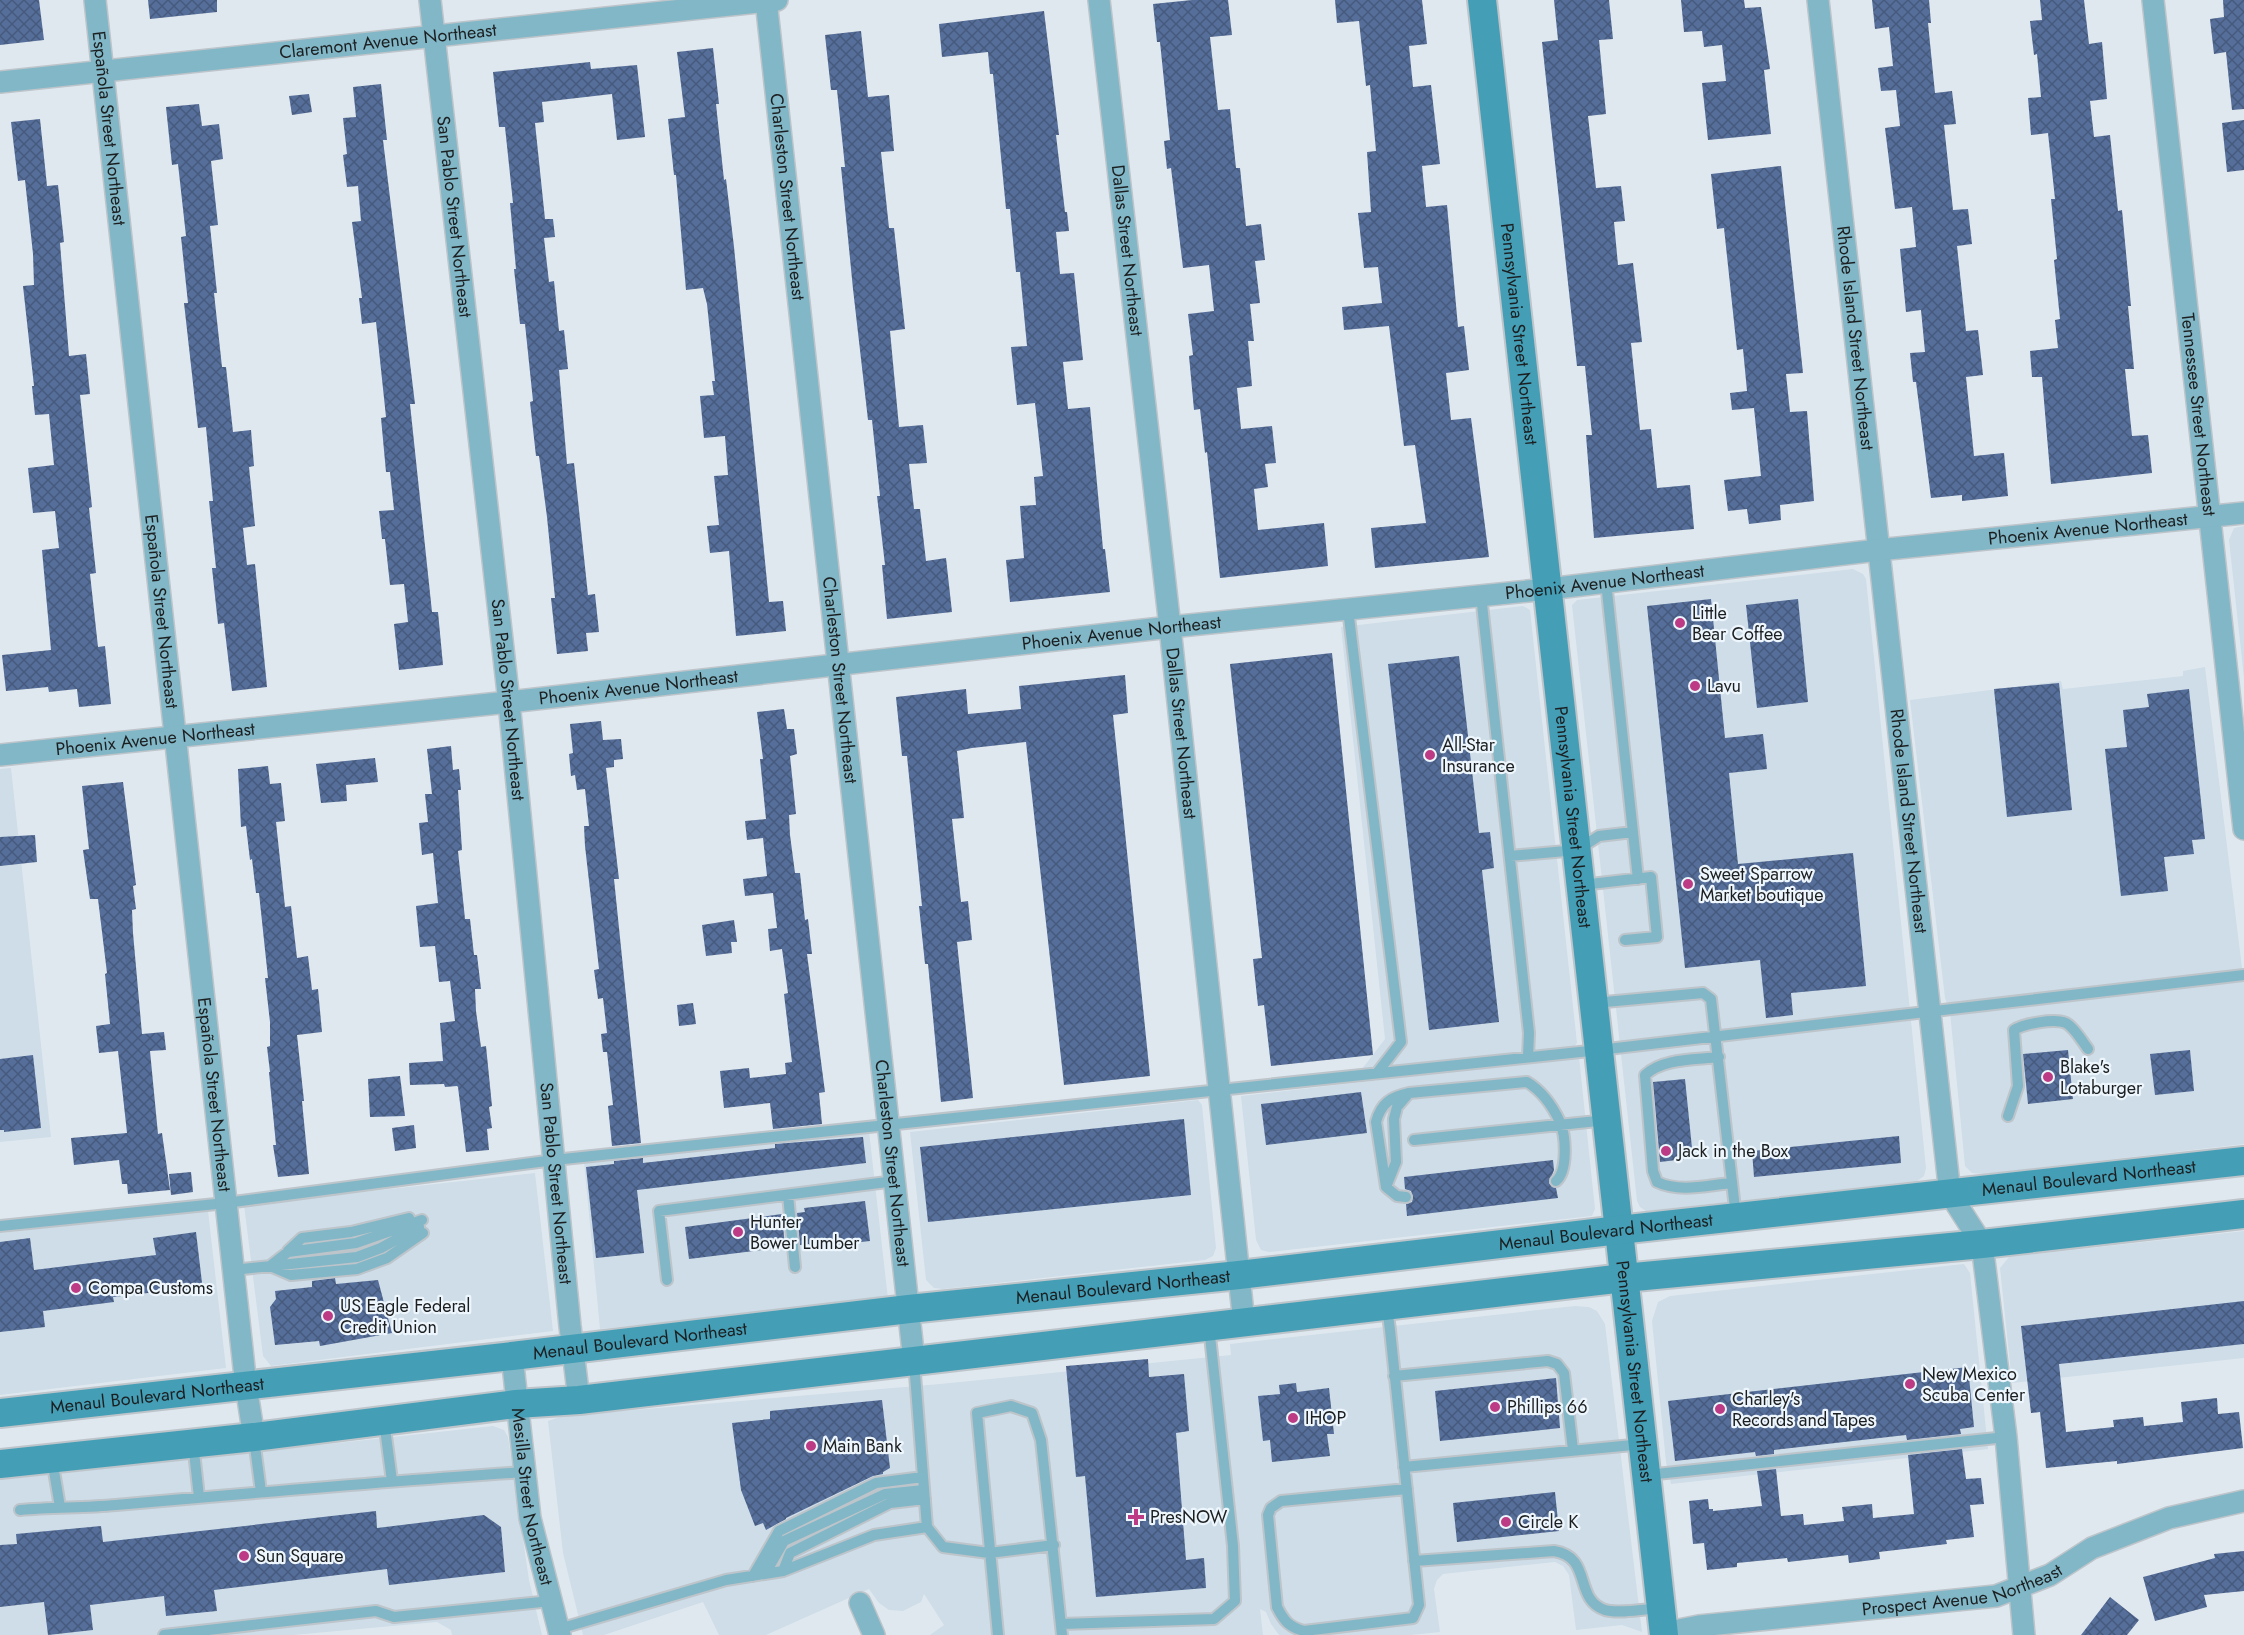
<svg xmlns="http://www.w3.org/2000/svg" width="2244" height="1635" viewBox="0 0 2244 1635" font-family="Jost,sans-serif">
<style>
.built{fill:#cedde8}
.building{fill:url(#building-cross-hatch)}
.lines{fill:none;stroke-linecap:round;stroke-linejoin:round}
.lane-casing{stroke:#bdc4ca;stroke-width:14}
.street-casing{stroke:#bdc4ca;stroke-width:24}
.secondary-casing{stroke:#bdc4ca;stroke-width:32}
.lane{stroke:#81b7c6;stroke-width:10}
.street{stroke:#81b7c6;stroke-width:21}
.secondary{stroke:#449eb5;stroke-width:28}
.poi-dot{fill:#bc3b84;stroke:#edf6fc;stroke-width:2}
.labels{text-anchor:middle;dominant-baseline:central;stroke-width:4.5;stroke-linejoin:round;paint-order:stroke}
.street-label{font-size:18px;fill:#1c1f21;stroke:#edf6fc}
.poi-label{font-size:18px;fill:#1c1f21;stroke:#edf6fc;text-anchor:start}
</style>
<defs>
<pattern id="building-cross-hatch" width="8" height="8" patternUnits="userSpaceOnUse" patternTransform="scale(1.5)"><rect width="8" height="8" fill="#566e9a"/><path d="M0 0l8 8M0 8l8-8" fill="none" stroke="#465a7d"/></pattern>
</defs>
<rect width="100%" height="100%" fill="#e0e8ef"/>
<path class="built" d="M2244 526V678L2229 540 2234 528Z
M1853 569 1863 574 1866 579 1926 1168 1924 1176 1917 1181 1646 1211 1640 1207 1637 1201 1572 605 1577 600Z
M1523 606 1530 610 1577 1043 1573 1048 1362 1069 1385 1039 1341 627Z
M2205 667 2244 984V1144L1984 1174 1972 1173 1965 1166 1950 1012 1945 998 1910 700 2061 681 2063 689 2183 676V671Z
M11 768 51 1137 0 1142V769Z
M1579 1057 1595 1209 1592 1216 1269 1252 1261 1250 1256 1240 1241 1096Z
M1198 1100 1202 1105 1216 1248 1213 1256 1205 1260 943 1289 934 1288 926 1280 910 1132Z
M869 1131 888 1299 600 1329 584 1162Z
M535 1173 553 1331 271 1366 263 1356 244 1205Z
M208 1211 226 1368 0 1395V1233Z
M2244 1231V1358L2012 1383 2000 1268 2009 1257Z
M1964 1264 1970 1273 1988 1449 1671 1484 1666 1462 1652 1321 1658 1302 1670 1296Z
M1575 1306 1589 1307 1597 1311 1605 1324 1642 1632 1622 1625 1576 1630 1569 1575 1563 1566 1555 1562 1443 1574 1437 1580 1434 1589 1440 1632 1411 1635H1279L1271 1624 1266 1612 1260 1609 1263 1635H930L944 1625 924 1594 921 1602 903 1611 889 1610 879 1603 869 1589 766 1635H719L703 1602 604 1635H583L563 1553 548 1421 563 1416 940 1384 1231 1355 1230 1344Z
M493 1426 504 1430 508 1437 529 1580 542 1635H452L451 1630 437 1622 293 1635H0V1480Z"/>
<path class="building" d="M0 0H39L44 40 0 45Z
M148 0H217V12L150 19Z
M1192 0H1228L1232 35 1210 37 1218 110 1230 109 1236 168H1240L1246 226 1261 224 1265 260 1255 261 1260 303 1250 304 1254 341H1248L1252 386 1237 388 1241 429 1272 426 1276 463 1265 464 1268 487 1254 489 1258 530 1324 523 1328 566 1220 578 1207 452 1205 453 1200 409 1194 410 1189 356 1193 355 1188 314 1214 311 1209 265 1183 268 1171 168 1167 169 1164 141 1170 140 1160 42H1157L1153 4Z
M1335 0H1422L1427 44 1409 46 1413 87 1431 85 1440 164 1422 166 1426 207 1447 205 1458 327 1464 326 1469 370 1446 373 1451 420 1471 418 1489 557 1375 568 1371 528 1426 523 1415 445 1404 446 1389 326 1344 330 1342 307 1382 303 1378 267 1364 268 1358 213 1371 212 1367 152 1376 151 1370 85 1366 86 1359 21 1337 23Z
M1554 0H1609L1613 39 1599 40 1606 114 1588 116 1596 188 1621 186 1625 221 1614 222 1618 265 1633 263 1638 306 1642 342 1631 343 1640 430 1651 429 1657 488 1690 485 1694 529 1594 538 1586 435H1592L1585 366H1577L1542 42 1558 40Z
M1681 0H1744L1745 8 1761 7 1770 69 1764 70 1771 134 1708 140 1702 83 1726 81 1722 45 1704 47 1702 31 1684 32Z
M1872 0H1929L1931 23H1928L1935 93 1952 91 1956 124 1944 125 1953 210 1968 209 1972 244 1957 246 1966 331 1978 330 1983 375 1966 377 1974 456 2004 453 2008 496 1962 501V495L1931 498 1916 382H1913L1910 353 1925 352 1921 310 1906 312 1900 249 1916 247 1912 207 1895 209 1885 128 1900 126 1896 90 1881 91 1878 68 1893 66 1889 27 1875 29Z
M2040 0H2084L2089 44 2102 42 2107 99 2090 101 2094 137 2110 135 2118 211 2122 210 2131 306H2128L2134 369H2125L2132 436 2148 435 2152 473 2051 484 2042 377H2032L2030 351 2058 348 2055 320 2060 319 2054 260 2057 259 2051 199H2055L2048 133 2031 135 2028 98 2041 97 2037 54 2034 55 2030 21 2042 20Z
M2223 0H2244V109L2232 110 2226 52 2214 54 2210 19 2224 17Z
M1044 11 1059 135H1056L1065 212H1067L1069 231 1056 232 1060 274 1074 273 1083 360 1063 362 1068 409 1090 407 1103 549H1105L1110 592 1010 602 1006 560 1024 558 1020 506 1036 505 1034 477 1043 476 1035 403 1017 405 1011 347 1027 346 1020 272H1016L1010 209H1006L993 74H990L988 52 942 57 939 24Z
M861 31 868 97 889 95 894 151 881 152 889 228H894L905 329 890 331 899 427 923 425 927 463 909 464 914 509H920L926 561 946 558 952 612 887 619 882 565H885L877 496H880L872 420H868L853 289 841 167H845L837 90H831L825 35Z
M713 48 719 104H716L724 180 726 179 734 247 769 602 783 601 786 631 736 636 729 551 710 553 707 526 719 525 714 476 728 475 725 436 704 438 700 396 714 395 712 381H715L707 304 703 288 686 290 676 175H674L668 119 685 117 677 52Z
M590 62 591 69 637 65 645 137 617 140 612 94 542 102 544 122 535 123 545 219H553L555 237 544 238 549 282 554 281 559 331 564 330 568 369 559 370 567 464 574 463 588 595 595 594 599 632 586 633 588 651 557 654 551 598H555L547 517 539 456H536L530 402 533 401 525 324H520L514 269H516L510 203H513L505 127H499L493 72Z
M381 84 387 140H383L415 404H410L432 612H438L443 665 399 670 394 624 408 622 404 584 390 585 385 539H382L379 511 394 510 390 472H386L381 418 386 417 376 322 362 324 359 298H362L352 222 361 221 358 186 347 187 343 155 347 154 343 118 356 117 353 87Z
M309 94 312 112 292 115 289 96Z
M199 104 202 126 219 124 223 159 211 161 218 225 210 226 217 293H214L222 367H226L233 432 251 430 254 466 249 467 255 526 243 528 247 565 255 564 267 687 232 691 224 623 218 624 212 568H216L209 501H213L206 427 198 428 184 303H188L181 237 186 236 178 164 172 165 166 107Z
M40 119 47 186 58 185 64 242 60 243 69 356 86 354 90 394 80 395 92 507 89 508 96 573 90 574 98 647 105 646 111 704 79 707 77 689 49 692 48 687 6 691 2 655 51 650 42 550 59 548 55 511 33 513 28 468 54 465 49 414 35 415 32 386H34L23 286 34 285 33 254 25 180 18 181 11 122Z
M2244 120V170L2227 172 2222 123Z
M1781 166 1803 373 1786 374 1790 412 1807 411 1814 501 1780 505 1781 520 1749 524 1747 509 1728 511 1724 480 1761 476 1754 408 1732 410 1730 393 1747 391 1743 349 1737 350 1724 228 1717 229 1711 174Z
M1711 599 1725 738 1763 734 1767 769 1729 773 1738 864 1853 853 1866 986 1791 993 1793 1015 1766 1018 1760 960 1685 968 1647 606Z
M1798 599 1808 702 1757 708 1746 605Z
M1332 653 1373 1055 1271 1066 1264 1005 1258 1006 1253 959 1262 958 1230 664Z
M1459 656 1479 833 1490 832 1494 868 1482 870 1499 1022 1429 1030 1388 664Z
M1125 675 1128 713 1113 715 1150 1076 1064 1085 1026 742 972 748 957 751 964 818 952 819 961 902 968 901 972 940 957 942 973 1098 941 1102 928 964H925L919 906H922L907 756H902L896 697 966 689 968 714 1021 709 1019 686Z
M2059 683 2072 810 2007 817 1994 689Z
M2189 689 2205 839 2192 840 2194 854 2164 857 2168 891 2121 896 2105 749 2127 747 2123 710 2149 707 2147 694Z
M784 709 787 729H794L797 754 790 756 796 814 789 815 790 835 795 873H800L805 920 808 919 812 954H807L825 1092 819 1093 822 1124 773 1129 770 1103 724 1108 720 1071 749 1068 750 1078 786 1074 785 1063 792 1062 784 994 788 993 782 949 770 951 768 929 777 928 773 893 745 896 743 879 767 876 763 838 747 840 745 821 766 819 760 759H763L757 712Z
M601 721 603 740 621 739 623 759 614 760V767L606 768 619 879H614L641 1143 612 1146 608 1106 613 1105 607 1052H603L601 1034 607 1033 603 998 598 999 594 970 599 969 585 846 584 826H589L585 789 577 790 575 775 571 776 569 754 573 753 570 724Z
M451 746 453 770 459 769 461 790H458L462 850 458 851 465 919H470L474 955H477L481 989H475L476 1011 481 1047 486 1046 492 1106 489 1107 492 1128 487 1129 489 1150 466 1152 458 1087 457 1086 445 1087 444 1084 410 1085 409 1063 443 1061 440 1023 455 1021 450 981 439 982 435 946 420 947 416 906 438 903 433 853 422 855 419 823 428 822 425 794H432L427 749Z
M375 758 378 782 346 785 347 801 321 803 316 764Z
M268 766 270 784 281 783 285 821 276 822 285 907 291 906 297 958 308 956 312 990 318 989 322 1032 297 1035 304 1101H302L309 1174 278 1177 273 1145H276L269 1072H270L267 1047 270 1046V1022L265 978H268L259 893H256L252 859 250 860 246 826 241 827 238 769Z
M123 782 136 885 133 886 136 909 132 910 133 933 142 1034 164 1032 166 1050 150 1051 158 1134 162 1133 170 1190 128 1194 127 1184H122L119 1160 74 1165 71 1138 127 1133 118 1051 99 1053 96 1026 110 1024 105 974 107 973 98 899H90L83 850 89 849 82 786Z
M35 835 37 862 0 866V837Z
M734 920 737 942H731L732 953 706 956 702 925Z
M693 1003 696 1024 679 1026 677 1005Z
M2068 1050 2073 1099 2028 1104 2023 1054Z
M2190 1050 2194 1091 2155 1095 2150 1054Z
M33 1055 41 1128 4 1132V1130H0V1059Z
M400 1076 405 1116 370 1117 368 1079Z
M1685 1079 1693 1158 1660 1162 1653 1082Z
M1361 1092 1367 1133 1266 1145 1261 1104Z
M1184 1119 1191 1195 928 1222 920 1147Z
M414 1125 416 1148 395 1151 392 1128Z
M1899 1136 1901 1163 1754 1177 1752 1151Z
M863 1137 866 1163 637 1190 644 1253 596 1258 586 1167 614 1164V1161L643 1158V1163L775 1148V1144Z
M1553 1160 1554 1170 1549 1183 1552 1187 1556 1188 1558 1198 1407 1216 1406 1204 1412 1202 1413 1197 1411 1191 1405 1189 1404 1177Z
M191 1172 193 1192 171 1195 169 1174Z
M865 1201 870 1241 809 1248V1244L800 1245 797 1213 805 1212 804 1208Z
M782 1214 785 1247 689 1259 685 1227Z
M196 1232 203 1291 174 1295V1290L113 1297 114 1302 43 1311 45 1327 0 1332V1242L30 1238 34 1270 156 1255 153 1238Z
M335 1278 336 1284 378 1280 392 1333 320 1346 319 1341 275 1345 270 1307 276 1299 275 1291 312 1287V1281Z
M2244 1301V1344L2059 1364 2066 1432 2114 1427 2113 1420 2143 1417 2144 1426 2183 1422 2181 1402 2217 1398 2218 1414 2239 1412 2243 1448 2117 1464V1461L2046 1468 2040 1412 2031 1413 2021 1326Z
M1148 1359 1149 1377 1184 1374 1189 1431 1176 1433 1186 1560 1204 1558 1206 1588 1096 1597 1085 1476 1076 1477 1066 1366Z
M1968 1367 1974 1427 1960 1429 1961 1434 1907 1440 1906 1435 1774 1450V1454L1756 1456 1755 1452 1675 1461 1668 1401Z
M1556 1378 1560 1428 1440 1441 1435 1391Z
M1296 1383 1297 1392 1329 1388 1334 1434H1327L1330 1456 1272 1462 1270 1440 1263 1441 1258 1396 1280 1394 1279 1385Z
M882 1400 890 1468 883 1472V1474L873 1476 786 1518V1519L766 1530 763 1523 755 1526 741 1490 732 1423 770 1419V1411Z
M1962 1449 1966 1479 1981 1478 1984 1504 1970 1505 1974 1537 1946 1540 1947 1544 1879 1552 1880 1559 1849 1563 1848 1555 1788 1562 1787 1558 1737 1563V1567L1707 1570 1704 1543 1693 1544 1689 1501 1708 1499 1709 1509H1713V1511L1762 1506 1757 1471 1776 1469 1781 1516 1803 1514 1804 1525 1844 1521 1842 1507 1872 1504 1873 1518 1914 1514 1908 1455Z
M1555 1492 1559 1531 1457 1542 1453 1503Z
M376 1511 377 1528 484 1515 501 1527 505 1572 389 1585 387 1569 214 1590 217 1611 166 1616 164 1596 90 1605 93 1630 48 1635 44 1602 0 1607V1545L17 1544 16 1534 101 1526 103 1542Z
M2244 1551V1591L2204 1595 2207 1607 2155 1621 2143 1577 2215 1558 2214 1554Z
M2110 1597 2139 1620 2127 1635H2081Z"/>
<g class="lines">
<g class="lane-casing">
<path id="lane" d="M1606 582 1638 879
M1481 595 1529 1033 1528 1057
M1348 609 1401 1042 1377 1073
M1510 856 1577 850 1599 836 1633 832
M1582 885 1651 877 1657 937 1625 940
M1594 1003 1703 993 1711 999 1736 1217
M1719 1057C1695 1060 1663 1058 1645 1075L1653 1171 1657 1182C1680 1193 1708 1185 1732 1183
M2008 1116 2018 1086 2014 1030C2023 1024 2054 1018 2066 1023 2074 1027 2082 1041 2088 1049
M1414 1140 1607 1120
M1386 1187 1396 1162 1394 1119 1397 1107 1409 1093
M788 1195 795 1267
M1406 1197 1397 1196 1386 1187 1376 1122C1381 1103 1391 1097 1409 1093L1527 1082C1542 1091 1553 1107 1560 1122 1566 1136 1568 1171 1556 1181
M422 1220 356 1243 288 1252 270 1266 291 1275 357 1269 387 1258 423 1233
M0 1226 226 1203 554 1160 1599 1050 2244 975
M288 1251 302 1238 351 1232 409 1218
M233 1270 357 1257 381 1248 419 1227
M667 1280 659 1211 895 1181
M1387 1307 1390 1330 1419 1605 1413 1618 1304 1631C1289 1627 1284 1621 1277 1607L1268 1515 1271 1508 1281 1501 1407 1489
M1394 1376 1548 1361 1557 1364 1564 1373 1573 1450
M384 1421 392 1481
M254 1439 261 1492
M193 1443 199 1497
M52 1459 60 1507
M1404 1467 1643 1444
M1647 1475 2006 1437
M20 1510C52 1507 84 1508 116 1505 252 1493 388 1481 525 1472
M927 1527 943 1547 989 1553 1054 1545
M1414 1561 1554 1551C1593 1557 1573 1599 1605 1610 1618 1614 1646 1609 1661 1608
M783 1571 790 1553 890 1503 925 1499
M765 1574 784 1541 885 1494 924 1490
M753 1576 779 1531 876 1483 923 1477
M1061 1624 1214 1619 1235 1601 1233 1546 1209 1327
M559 1629 726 1580 783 1571 874 1535 927 1527 914 1362
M164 1635 376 1611 394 1617 551 1601
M998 1635 977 1413 1011 1406 1032 1413 1041 1440 1062 1635"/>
</g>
<g class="street-casing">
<g id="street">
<path id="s1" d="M95 0 246 1386 254 1437"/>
<path id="s2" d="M430 0 509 702 570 1326 579 1400"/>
<path id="s3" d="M766 0 914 1361"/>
<path id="s4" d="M1099 0 1170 627 1244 1323"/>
<path id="s5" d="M1818 0 1950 1194 1982 1244 2006 1437 2024 1635"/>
<path id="s6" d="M2153 0 2244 829"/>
<path id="s7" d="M0 82 777 0"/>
<path id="s8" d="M0 755 509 702 1170 627 1548 589 1878 550 2244 513"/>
<path id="s9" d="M512 1356 530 1518 560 1635"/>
<path d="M860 1603 874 1635"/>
<path id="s10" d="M1664 1633 1699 1626 1996 1596 2050 1575 2092 1548 2169 1518 2244 1501"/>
</g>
</g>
<g class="secondary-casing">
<g id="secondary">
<path id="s11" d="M1482 0 1664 1635"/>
<path id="s12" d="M0 1413 512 1356 909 1309 1239 1275 1619 1230 2244 1161"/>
<path d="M0 1464 254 1437 516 1404 579 1400 914 1361 1624 1278 1982 1244 2244 1214"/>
</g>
</g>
<use href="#lane" class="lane"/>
<use href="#street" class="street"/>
<use href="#secondary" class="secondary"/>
</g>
<g class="poi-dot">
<circle cx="1680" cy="623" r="6"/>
<circle cx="1695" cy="686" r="6"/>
<circle cx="1430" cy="755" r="6"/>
<circle cx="1688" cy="884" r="6"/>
<circle cx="2048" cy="1077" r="6"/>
<circle cx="1666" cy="1151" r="6"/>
<circle cx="738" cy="1232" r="6"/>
<circle cx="76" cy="1288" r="6"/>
<circle cx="328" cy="1316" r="6"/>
<circle cx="1910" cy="1384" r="6"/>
<circle cx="1495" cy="1407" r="6"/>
<circle cx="1720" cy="1409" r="6"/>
<circle cx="1293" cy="1418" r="6"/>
<circle cx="811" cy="1446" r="6"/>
<path d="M1133 1508h6v6h6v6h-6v6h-6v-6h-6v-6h6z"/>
<circle cx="1506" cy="1522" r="6"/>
<circle cx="244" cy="1556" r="6"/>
</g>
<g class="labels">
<g class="street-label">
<text stroke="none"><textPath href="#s7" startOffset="390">Claremont Avenue Northeast</textPath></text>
<text stroke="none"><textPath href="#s1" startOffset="129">Española Street Northeast</textPath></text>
<text stroke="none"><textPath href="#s3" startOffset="198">Charleston Street Northeast</textPath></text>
<text stroke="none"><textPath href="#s2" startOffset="218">San Pablo Street Northeast</textPath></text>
<text stroke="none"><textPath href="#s4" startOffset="252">Dallas Street Northeast</textPath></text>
<text stroke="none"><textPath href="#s11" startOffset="336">Pennsylvania Street Northeast</textPath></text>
<text stroke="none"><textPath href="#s5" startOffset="340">Rhode Island Street Northeast</textPath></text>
<text stroke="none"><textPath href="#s6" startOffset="417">Tennessee Street Northeast</textPath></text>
<text stroke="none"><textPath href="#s8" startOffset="2100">Phoenix Avenue Northeast</textPath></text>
<text stroke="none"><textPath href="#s8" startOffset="1614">Phoenix Avenue Northeast</textPath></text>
<text stroke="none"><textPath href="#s1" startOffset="615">Española Street Northeast</textPath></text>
<text stroke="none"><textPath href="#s8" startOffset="1128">Phoenix Avenue Northeast</textPath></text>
<text stroke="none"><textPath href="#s3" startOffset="684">Charleston Street Northeast</textPath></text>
<text stroke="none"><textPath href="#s8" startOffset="642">Phoenix Avenue Northeast</textPath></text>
<text stroke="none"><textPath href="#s2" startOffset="704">San Pablo Street Northeast</textPath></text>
<text stroke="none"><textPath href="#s4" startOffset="738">Dallas Street Northeast</textPath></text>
<text stroke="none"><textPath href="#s8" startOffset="156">Phoenix Avenue Northeast</textPath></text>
<text stroke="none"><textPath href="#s11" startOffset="822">Pennsylvania Street Northeast</textPath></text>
<text stroke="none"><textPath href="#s5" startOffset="826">Rhode Island Street Northeast</textPath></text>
<text stroke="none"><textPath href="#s1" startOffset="1101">Española Street Northeast</textPath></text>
<text stroke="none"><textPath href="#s3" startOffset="1170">Charleston Street Northeast</textPath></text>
<text stroke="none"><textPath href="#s12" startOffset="2102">Menaul Boulevard Northeast</textPath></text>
<text stroke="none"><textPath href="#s2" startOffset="1190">San Pablo Street Northeast</textPath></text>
<text stroke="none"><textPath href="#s12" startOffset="1616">Menaul Boulevard Northeast</textPath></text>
<text stroke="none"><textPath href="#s12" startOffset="1130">Menaul Boulevard Northeast</textPath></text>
<text stroke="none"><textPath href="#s12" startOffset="644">Menaul Boulevard Northeast</textPath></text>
<text stroke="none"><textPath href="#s11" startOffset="1380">Pennsylvania Street Northeast</textPath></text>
<text stroke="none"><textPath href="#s12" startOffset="158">Menaul Boulevard Northeast</textPath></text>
<text stroke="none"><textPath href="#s9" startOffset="142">Mesilla Street Northeast</textPath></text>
<text stroke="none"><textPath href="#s10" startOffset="302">Prospect Avenue Northeast</textPath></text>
</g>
<g class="poi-label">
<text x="1692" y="613">Little<tspan x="1692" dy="21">Bear Coffee</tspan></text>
<text x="1707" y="686">Lavu</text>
<text x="1442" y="745">All-Star<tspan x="1442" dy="21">Insurance</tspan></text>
<text x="1700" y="874">Sweet Sparrow<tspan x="1700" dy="21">Market boutique</tspan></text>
<text x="2060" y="1067">Blake's<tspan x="2060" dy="21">Lotaburger</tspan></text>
<text x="1678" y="1151">Jack in the Box</text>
<text x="750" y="1222">Hunter<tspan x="750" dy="21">Bower Lumber</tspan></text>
<text x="88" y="1288">Compa Customs</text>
<text x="340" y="1306">US Eagle Federal<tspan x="340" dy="21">Credit Union</tspan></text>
<text x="1922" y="1374">New Mexico<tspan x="1922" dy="21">Scuba Center</tspan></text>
<text x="1732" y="1399">Charley's<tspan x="1732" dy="21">Records and Tapes</tspan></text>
<text x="1507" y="1407">Phillips 66</text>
<text x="1305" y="1418">IHOP</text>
<text x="823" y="1446">Main Bank</text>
<text x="1150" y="1517">PresNOW</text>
<text x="1518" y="1522">Circle K</text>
<text x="256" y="1556">Sun Square</text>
</g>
</g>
</svg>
